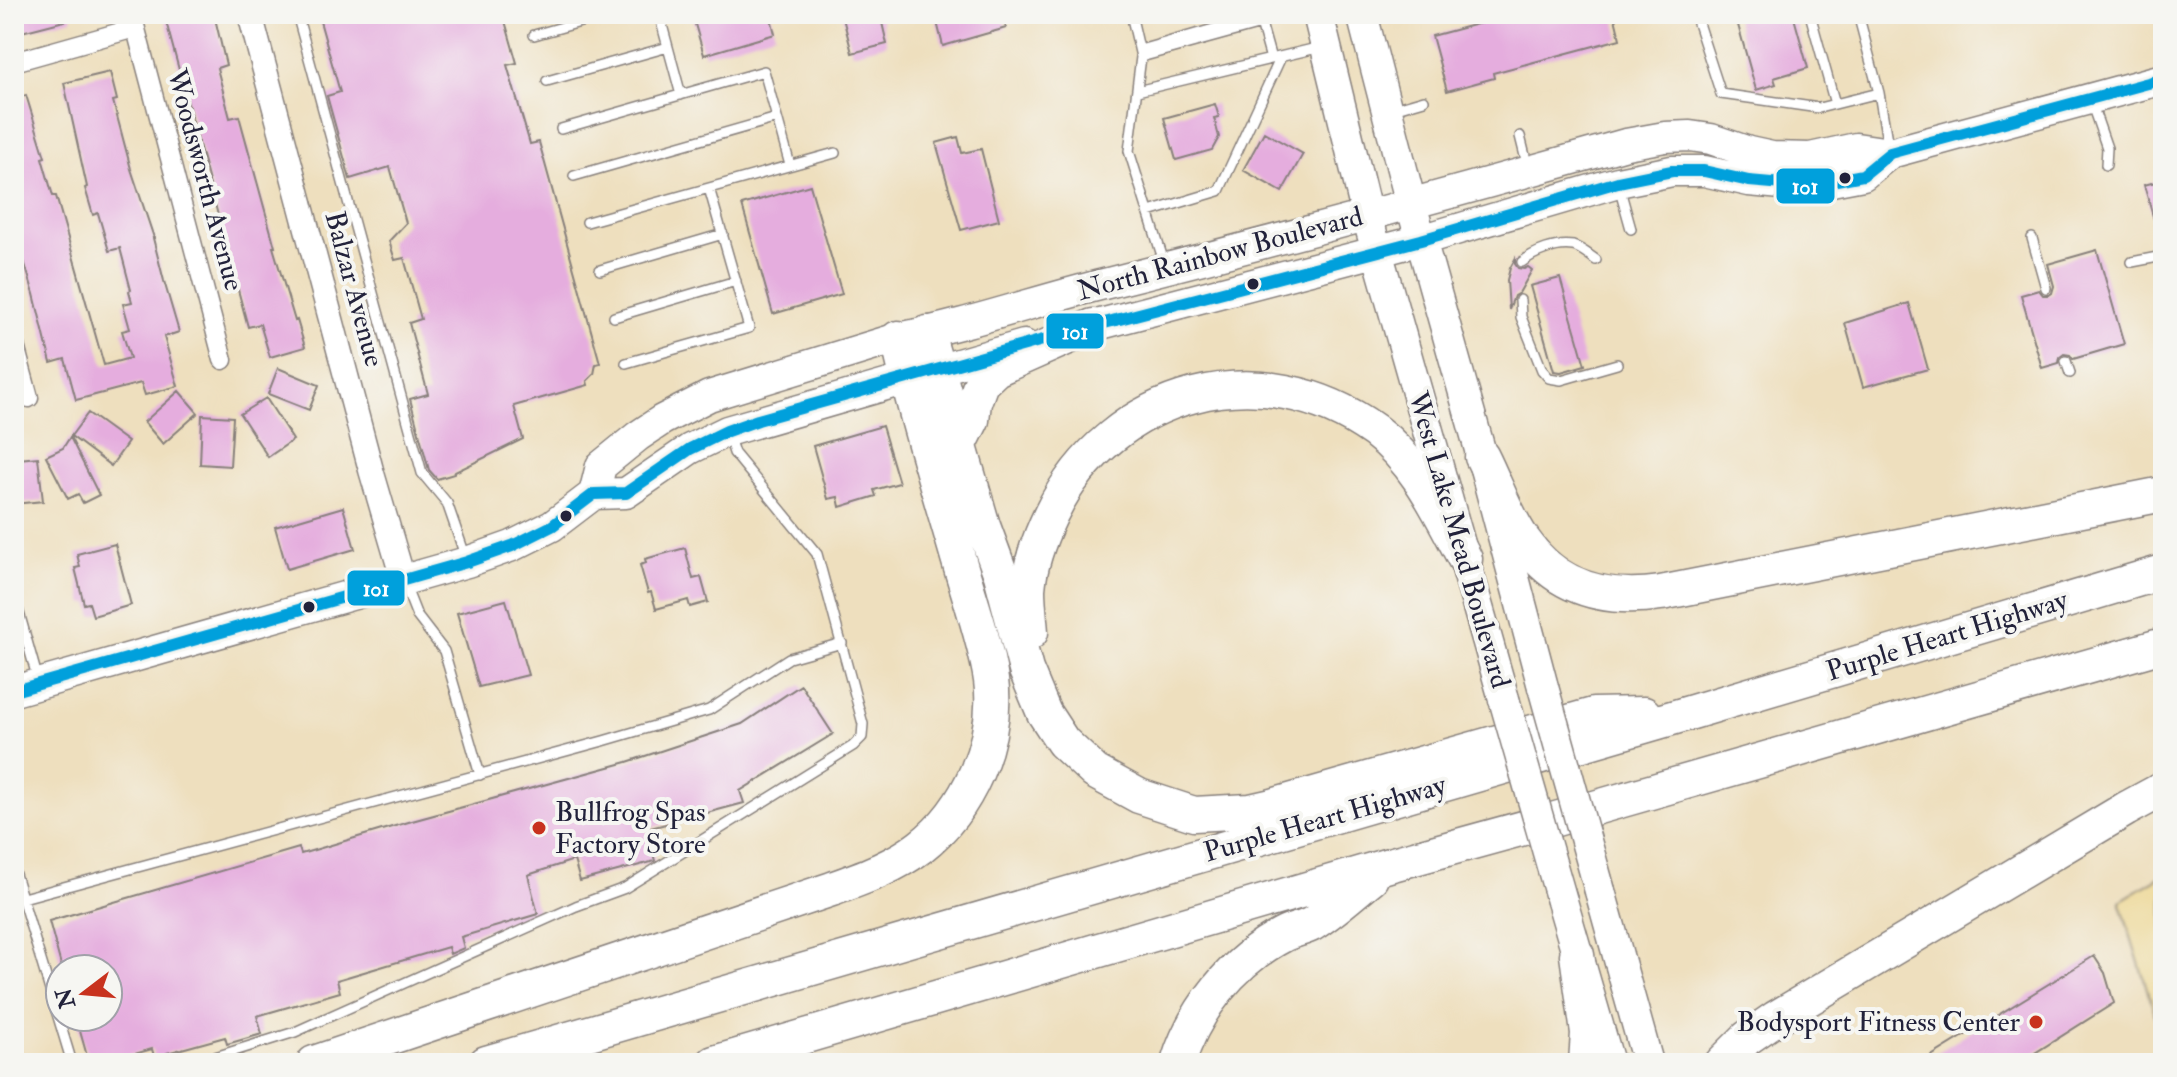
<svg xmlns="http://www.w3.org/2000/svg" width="2177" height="1077" viewBox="0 0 2177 1077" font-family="'IM FELL Double Pica',serif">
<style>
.sand{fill:#eeda9e;stroke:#887e6c;stroke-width:2}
.building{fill:#e5adde}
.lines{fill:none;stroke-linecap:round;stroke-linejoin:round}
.service-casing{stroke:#88807c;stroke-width:12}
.minor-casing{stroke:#88807c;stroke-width:21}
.tertiary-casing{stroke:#88807c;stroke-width:27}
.primary-casing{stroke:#88807c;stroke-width:33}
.motorway-casing{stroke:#88807c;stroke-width:37}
.service{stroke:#fff;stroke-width:9}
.minor{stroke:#fff;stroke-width:18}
.tertiary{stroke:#fff;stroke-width:24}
.primary{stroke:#fff;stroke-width:30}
.motorway{stroke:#fff;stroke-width:34}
.primary-bridge-casing{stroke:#88807c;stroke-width:33;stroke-linecap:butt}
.primary-bridge{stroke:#fff;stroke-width:30}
.bus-1-casing{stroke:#f6f6f2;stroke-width:18}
.bus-1{stroke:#00a0dc;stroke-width:12}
.bus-dot{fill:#22223b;stroke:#f6f6f2;stroke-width:3}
.poi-dot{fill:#c8321e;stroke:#f6f6f2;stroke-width:3}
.labels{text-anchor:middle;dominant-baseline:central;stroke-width:8;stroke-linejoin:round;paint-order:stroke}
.street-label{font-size:28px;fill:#22223b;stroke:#f6f6f2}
.poi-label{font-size:28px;fill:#22223b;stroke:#f6f6f2;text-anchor:start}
.line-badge{stroke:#f6f6f2;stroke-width:3}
.badge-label{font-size:22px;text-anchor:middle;font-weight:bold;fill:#fff}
</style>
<rect width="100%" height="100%" fill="#f6f6f2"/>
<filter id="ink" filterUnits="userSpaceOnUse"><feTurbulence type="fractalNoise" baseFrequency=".0125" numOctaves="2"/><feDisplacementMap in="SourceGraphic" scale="16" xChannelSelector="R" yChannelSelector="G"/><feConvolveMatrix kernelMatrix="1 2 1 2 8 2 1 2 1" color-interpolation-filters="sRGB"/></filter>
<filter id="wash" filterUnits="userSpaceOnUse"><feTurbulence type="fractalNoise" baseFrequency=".006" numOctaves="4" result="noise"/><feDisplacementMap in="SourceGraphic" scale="32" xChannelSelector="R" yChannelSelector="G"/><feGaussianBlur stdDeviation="1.8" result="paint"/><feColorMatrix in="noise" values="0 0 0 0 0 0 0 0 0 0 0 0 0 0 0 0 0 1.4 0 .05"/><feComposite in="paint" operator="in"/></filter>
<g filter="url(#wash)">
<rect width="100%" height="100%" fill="#eedfbe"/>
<path class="sand" d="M2163 875V1041L2120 901Z"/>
<g id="blocks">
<path class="building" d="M14 14H71L72 19 14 34Z
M164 14H214L226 65 217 68 230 118 239 116 275 247H273L295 321 297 320 305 347 270 357 260 324 248 327Z
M318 14H503L517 63 507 65 530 144 539 142 600 363 596 364 594 374 587 381 588 385 514 406 523 439 455 472 454 474 437 479 429 470 410 399 428 394 409 323 421 319 404 258 395 260 389 241 406 223 390 167 350 179 327 96 340 92Z
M692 14H770L775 34 704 55Z
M842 14H880L887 44 852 53Z
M935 14H1002L1006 28 943 46Z
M1515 14H1614L1620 39 1493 73 1494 78 1447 91 1432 36Z
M1735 14H1793L1808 68 1774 78 1776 84 1756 90Z
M110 72 117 100 113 101 131 169 154 238H153L164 281 179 332 164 337 178 386 145 395 141 383 76 400 65 359 51 363 34 294 14 228V99L26 95 45 157 42 158 53 196H56L104 365 130 358 122 331 130 329 123 304 132 302 129 291 131 290 120 248 109 251 98 213 93 215 85 188 87 187 64 83Z
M1215 104 1219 117 1214 118 1219 137 1212 150 1176 160 1164 118Z
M1264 132 1303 154 1282 192 1243 170Z
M958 137 962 153 981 149 999 220 961 230 936 143Z
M2163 180V236L2159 237 2144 185Z
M810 185 842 294 773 314 742 205Z
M2097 250 2124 344 2073 359 2070 355 2064 354 2060 357 2059 363 2042 368 2021 295 2039 290 2043 295H2049L2052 293 2054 286 2048 264Z
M1515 259V264L1518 268 1524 269 1528 267 1532 270 1519 293 1514 296 1509 310 1507 280 1510 268Z
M1560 278 1585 365 1561 372 1554 371 1530 286Z
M1909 303 1928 369 1863 387 1845 323Z
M278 368 319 385 309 410 268 394Z
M179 391 198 413 163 444 144 422Z
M266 398 293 440 268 457 240 414Z
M88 413 128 442 111 466 71 436Z
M202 415 233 417 230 466 200 464Z
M882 426 899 483 874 490 876 496 840 507 838 497 828 499 813 446Z
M70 437 99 495 83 503 78 494 68 499 46 456 63 448Z
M38 457 43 501 14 504V474H20L19 459Z
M343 507 355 549 287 569 275 527Z
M115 544 131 605 93 616 89 603 84 604 75 568 80 567 77 554Z
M685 548 693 579 701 577 708 602 690 607 688 600 656 609 651 592 648 593 640 565 646 563 645 559Z
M506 600 528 675 479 687 457 613Z
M801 685 833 734 740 791 744 803 647 829 655 861 580 881 574 860 528 875 538 914 461 937 464 948 450 954 448 947 337 980 340 992 257 1016 262 1034 227 1044 225 1037 167 1053 170 1063H156L152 1049 103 1063H89L76 1017H108V969H62L49 921 299 848 301 854 412 821 627 762 742 724Z
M2094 956 2105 973 2114 1003 2019 1063H1920Z"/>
</g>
</g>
<g filter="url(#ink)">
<use href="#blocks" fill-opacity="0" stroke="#88807c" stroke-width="2"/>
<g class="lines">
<g class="service-casing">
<path id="service" d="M297 14 422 473 447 503 466 558
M659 14 681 95
M1131 14 1141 57 1129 151 1164 262
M1695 14 1721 94 1819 108 1879 93
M1810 14 1835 104
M1858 14 1879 93 1888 146
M1260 20 1271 59
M534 35 609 14
M1140 50 1266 14
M1141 57 1261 24
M547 81 668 47
M1137 91 1321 47
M2091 102 2107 148 2106 165
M1393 109 1424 100
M561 129 764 71 777 118
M1520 136 1528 168
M574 176 777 118 790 165
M1619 186 1631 229
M1149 212 1219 191 1281 57
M587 222 835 153
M2032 238 2046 288
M1522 262C1534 252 1557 243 1573 246 1581 248 1589 255 1596 260
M2132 262 2163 256
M600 270 723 234
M1520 300 1521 317 1542 370 1549 378 1561 380 1617 364
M614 317 736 281
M2066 361 2070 373
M626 363 749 328 709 188
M404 583 417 616 444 651 480 775
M14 595 38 680
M14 871 72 1063
M23 898 603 741 709 710 789 658 842 643
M196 1063 295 1032 576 906 625 888 853 746 862 737 863 724 817 554 734 453 728 434"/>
</g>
<g class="minor-casing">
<path id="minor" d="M132 14 223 360
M14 62 135 28
M14 342 29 398"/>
</g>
<g class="tertiary-casing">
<path id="tertiary" d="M250 14 371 470 403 579"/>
</g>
<g class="primary-casing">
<path id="primary" d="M1318 14 1367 216 1504 699
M1362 14 1411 204 1482 457 1543 687
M1070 332 1421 240 1618 182 1653 175 1672 171H1704L1749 181 1805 186 1863 175 1890 153 2163 79
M594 494 601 466 638 436 662 420 709 396 898 338C968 325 1035 301 1104 284 1279 240 1453 193 1626 144L1665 137 1690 136 1711 139 1749 152 1772 157 1810 158 1856 148 1890 153
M14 691 467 562 512 546 552 526 594 494 626 493 690 449 727 431 1024 345
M1600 891 1648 1063
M1562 901 1609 1063"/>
</g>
<g class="motorway-casing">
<path id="motorway" d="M927 333 983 526 1001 575 1026 670 1044 713 1063 742 1095 772 1139 796 1194 814 1250 811 1272 806 1593 715 1644 714
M960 444 972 420 974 402 981 383 996 369 1093 326
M1482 457C1496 485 1506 516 1524 541 1557 589 1606 601 1661 593L2163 494
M1031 632C1030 618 1028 603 1028 589 1030 563 1040 537 1051 514 1111 390 1262 349 1375 431 1418 463 1440 513 1465 559
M1577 955 1588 1033 1586 1063
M314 1063 832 889C862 878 894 867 920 847 968 810 999 741 991 680 986 645 971 602 961 568 939 491 915 416 898 338
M486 1063 1689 713 2163 572
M714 1063 1389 865 1556 819 2163 645
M1178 1063C1194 1010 1233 961 1283 935 1292 930 1303 929 1312 924 1333 911 1352 893 1371 878
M1722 1063 1747 1038 1776 1018 2126 809 2163 789"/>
</g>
<use href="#service" class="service"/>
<use href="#minor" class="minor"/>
<use href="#tertiary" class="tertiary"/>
<use href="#primary" class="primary"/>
<use href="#motorway" class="motorway"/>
<g class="primary-bridge-casing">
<path id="primary-bridge" d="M1543 687 1600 891
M1504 699 1562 901"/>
</g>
<use href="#primary-bridge" class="primary-bridge"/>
<g class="bus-1-casing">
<path id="bus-1" d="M14 691 467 562 512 546 552 526 594 494 626 493 690 449 727 431 758 420 1093 326 1421 240 1618 182 1672 171H1704L1749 181 1805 186 1863 175 1890 153 2163 79"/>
</g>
<use href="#bus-1" class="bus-1"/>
</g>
</g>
<g class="bus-dot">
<circle cx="1845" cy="178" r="7"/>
<circle cx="1253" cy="284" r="7"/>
<circle cx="566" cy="516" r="7"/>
<circle cx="309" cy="607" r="7"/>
</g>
<g class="poi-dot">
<circle cx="539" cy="828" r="8"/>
<circle cx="2036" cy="1022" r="8"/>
</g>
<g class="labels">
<g class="street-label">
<text transform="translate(205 180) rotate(75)">Woodsworth Avenue</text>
<text transform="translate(1220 254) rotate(-15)">North Rainbow Boulevard</text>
<text transform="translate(354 289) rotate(75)">Balzar Avenue</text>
<text transform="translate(1459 540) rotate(74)">West Lake Mead Boulevard</text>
<text transform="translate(1947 636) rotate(-17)">Purple Heart Highway</text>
<text transform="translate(1325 819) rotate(-16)">Purple Heart Highway</text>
</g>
<g class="poi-label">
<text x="555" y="812">Bullfrog Spas<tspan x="555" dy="32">Factory Store</tspan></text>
<text x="2020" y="1022" text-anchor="end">Bodysport Fitness Center</text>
</g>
</g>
<g class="line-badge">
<rect x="1775" y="167" width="61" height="38" rx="8" fill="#00a0dc"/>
<rect x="1045" y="312" width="60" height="38" rx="8" fill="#00a0dc"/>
<rect x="346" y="569" width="60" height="38" rx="8" fill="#00a0dc"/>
</g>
<g class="badge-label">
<text x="1805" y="194">101</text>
<text x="1075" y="339">101</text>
<text x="376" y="596">101</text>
</g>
<rect width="2177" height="1077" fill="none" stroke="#f6f6f2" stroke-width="48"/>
<g transform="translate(84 993) rotate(254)"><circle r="38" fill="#f6f6f2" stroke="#a1a1a9" stroke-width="2"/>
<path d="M0-6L14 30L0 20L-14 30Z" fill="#c8321e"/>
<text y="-12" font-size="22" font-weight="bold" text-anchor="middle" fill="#22223b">N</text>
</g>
</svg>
